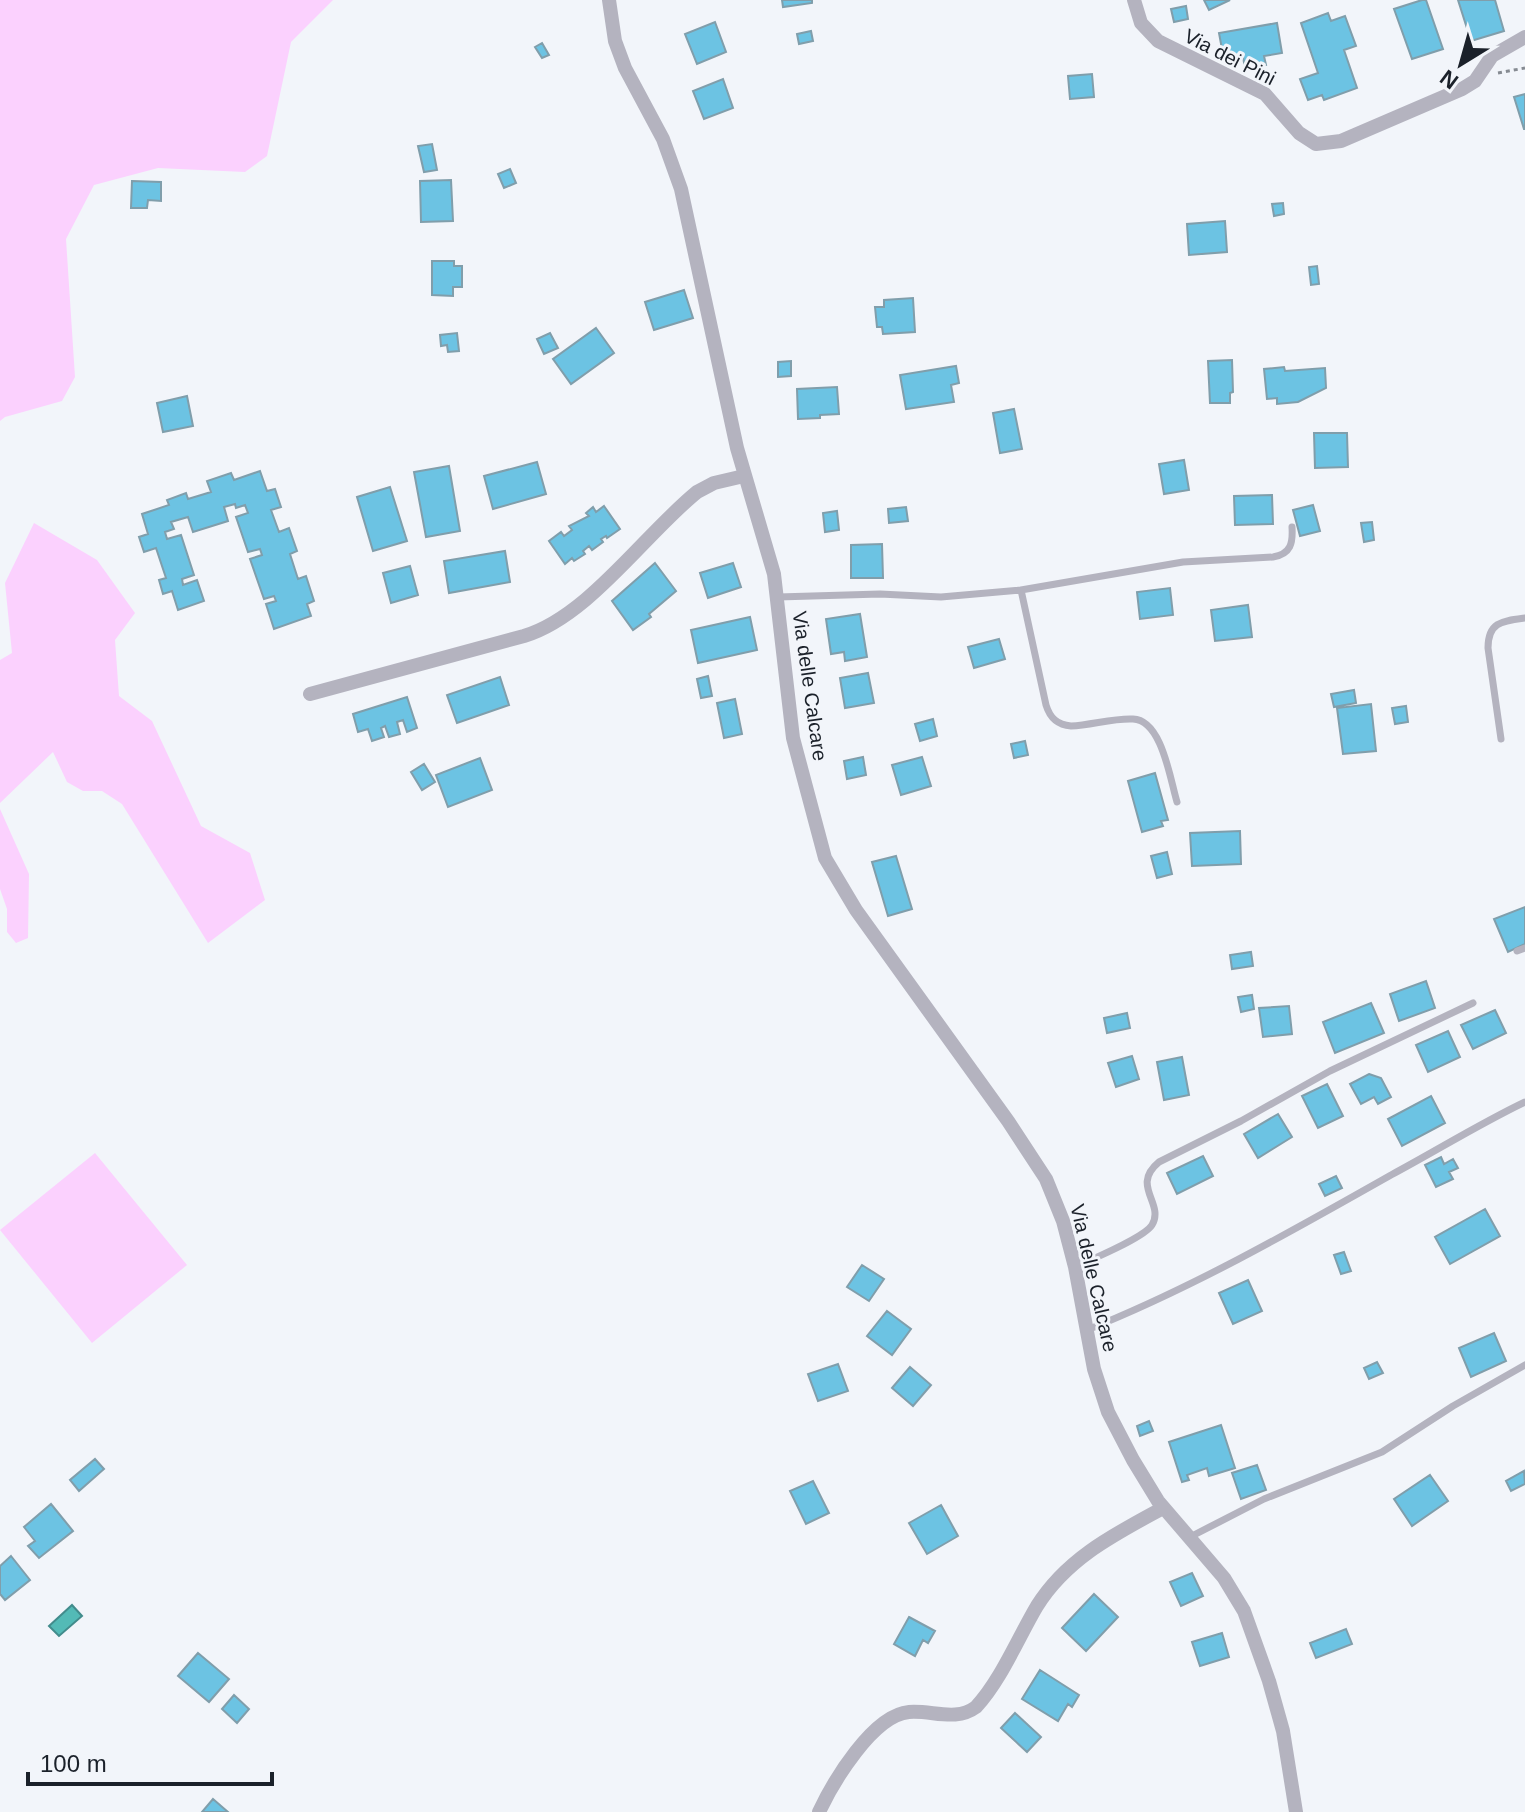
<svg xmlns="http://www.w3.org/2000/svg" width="1525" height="1812" viewBox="0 0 1525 1812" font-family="Arial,sans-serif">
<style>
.green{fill:#fbd1fe}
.water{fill:#53bab6;stroke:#428c8c;stroke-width:2}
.building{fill:#6cc3e3;stroke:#809eab;stroke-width:2}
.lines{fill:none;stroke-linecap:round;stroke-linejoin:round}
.path{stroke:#868b92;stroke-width:3;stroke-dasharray:4 4;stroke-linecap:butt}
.service{stroke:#b4b3bf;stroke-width:7}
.minor{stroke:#b4b3bf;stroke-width:14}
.labels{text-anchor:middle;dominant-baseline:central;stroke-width:6;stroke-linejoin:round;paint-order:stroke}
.street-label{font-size:20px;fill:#1b212a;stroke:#f2f5fa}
</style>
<rect width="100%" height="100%" fill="#f2f5fa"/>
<path class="green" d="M0 0H333L291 42 267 156 245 172 158 168 94 185 66 239 75 377 62 401 5 417 0 421Z
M34 523 97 560 135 613 115 640 119 696 152 721 201 826 250 853 265 900 208 943 122 804 102 791H83L67 782 53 752 0 803V660L12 653 5 583Z
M0 809 29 874 28 938 16 943 7 932V909L0 889Z
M95 1153 187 1265 92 1343 0 1230Z"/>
<path class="water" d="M72 1605 82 1616 59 1636 49 1626Z"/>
<path class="building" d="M782 0H812V3L783 7Z
M1204 0H1230L1209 10Z
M1422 0H1426L1443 49 1412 59 1394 9Z
M1458 0H1495L1504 31 1471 41Z
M1186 6 1188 19 1174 22 1171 9Z
M1328 13 1331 21 1345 16 1356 46 1344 50 1357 88 1324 100 1322 95 1308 100 1300 79 1318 73 1301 23Z
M715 22 726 52 697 64 685 34Z
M1277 23 1282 53 1264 56 1266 65 1245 68 1243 57 1224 60 1219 33Z
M811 31 813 41 799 44 797 34Z
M542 43 549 55 542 58 535 47Z
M1092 74 1094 97 1070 99 1068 76Z
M723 79 733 108 704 119 693 91Z
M1525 94V129H1524L1514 97Z
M432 144 437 170 424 172 418 146Z
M510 169 516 183 504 188 498 174Z
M451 180 453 221 421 222 420 181Z
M132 181 161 182V201L148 200 147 208H131Z
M1283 203 1284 214 1274 216 1272 204Z
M1225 221 1227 252 1189 255 1187 224Z
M432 261H454V266H462V287H453V296L432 295Z
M1317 266 1319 284 1311 285 1309 267Z
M684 290 693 318 654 330 645 302Z
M913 298 915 332 883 334 882 327H877L875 307H884V300Z
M596 328 614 353 571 384 553 359Z
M457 333 459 351 448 352 447 345 441 346 440 335Z
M550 333 558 348 544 354 537 339Z
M1232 360 1233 392 1230 393V403H1210L1208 361Z
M791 361V376L778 377V362Z
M956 366 959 383 951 385 954 402 906 409 900 375Z
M1284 367 1285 371 1325 368 1326 388 1298 402 1277 404V398L1267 399 1264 369Z
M837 387 839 414 820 415V418L798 419 797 389Z
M187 396 193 426 163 432 157 403Z
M1014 409 1022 449 1000 453 993 413Z
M1314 433H1347L1348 467 1315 468Z
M1184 460 1189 490 1164 494 1159 464Z
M537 462 546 494 493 509 484 476Z
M449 466 460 531 426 537 414 472Z
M260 471 267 491 275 489 281 507 271 510 279 532 289 528 297 551 290 554 298 579 306 576 314 601 307 604 311 616 274 629 266 604 276 601 274 596 264 599 250 559 262 555 260 549 248 552 236 517 248 513 245 505 236 508 235 504 224 507 228 521 193 532 188 517 171 522 174 529 165 532 167 539 181 535 194 575 182 579 183 585 197 580 204 601 178 610 172 591 163 594 159 580 166 578 156 548 144 552 139 537 148 534 142 514 169 505 167 500 186 493 188 499 211 492 207 481 231 473 234 480Z
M390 487 407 541 373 551 357 497Z
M1272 495 1273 524 1235 525 1234 496Z
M1313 505 1320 531 1300 536 1293 510Z
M604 506 620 529 607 538 606 536 601 539 603 542 592 550 589 546 583 551 585 554 574 561 572 558 565 564 549 541 561 532 564 536 572 530 569 526 589 516 586 513 593 507 596 512Z
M906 507 908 521 889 523 888 509Z
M837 511 839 530 825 532 823 513Z
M1372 522 1374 540 1364 542 1361 523Z
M882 544 883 578H851V545Z
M505 551 510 582 449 593 444 561Z
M655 563 676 591 649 614 651 617 633 630 612 601Z
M733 563 741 587 708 598 700 573Z
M410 566 418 595 391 603 383 573Z
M1170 588 1173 615 1140 619 1137 592Z
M1248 605 1252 637 1215 641 1211 610Z
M860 614 867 657 845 661 844 652 831 654 826 619Z
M750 617 757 650 698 663 691 630Z
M999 639 1005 659 974 668 968 647Z
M868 673 874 703 845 708 840 678Z
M708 676 712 696 701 698 697 679Z
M500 677 509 705 457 723 447 695Z
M1354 690 1356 703 1334 707 1331 694Z
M407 697 417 728 407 732 403 720 397 722 400 734 389 737 385 726 381 728 384 737 372 741 368 729 358 732 353 714Z
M735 699 742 734 724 738 717 703Z
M1371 704 1376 751 1343 754 1337 708Z
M1406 706 1408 722 1395 724 1392 708Z
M933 719 937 736 920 741 915 724Z
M1025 741 1028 755 1014 758 1011 744Z
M863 757 866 775 847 779 844 761Z
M922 757 931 786 901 795 892 765Z
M480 758 492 790 448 807 436 775Z
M424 764 435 782 422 790 411 772Z
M1155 773 1168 820 1161 821 1163 826 1142 832 1128 781Z
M1240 831 1241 864 1192 866 1190 833Z
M1167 852 1172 874 1157 878 1151 856Z
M896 856 912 909 888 916 872 862Z
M1525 907V944L1508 952 1494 919Z
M1251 952 1253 966 1232 969 1230 955Z
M1426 981 1435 1008 1399 1021 1390 994Z
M1252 995 1254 1009 1241 1012 1238 997Z
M1371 1003 1384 1033 1335 1053 1323 1022Z
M1289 1006 1292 1034 1263 1037 1259 1008Z
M1495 1010 1506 1033 1473 1049 1461 1025Z
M1127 1013 1130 1028 1107 1033 1104 1018Z
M1448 1031 1460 1057 1428 1072 1416 1045Z
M1132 1056 1139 1079 1116 1087 1108 1063Z
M1182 1057 1189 1095 1164 1100 1157 1062Z
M1369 1074 1381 1078 1391 1097 1378 1104 1374 1097 1361 1104 1350 1084Z
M1327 1084 1343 1116 1318 1128 1302 1096Z
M1431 1096 1445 1123 1402 1146 1388 1119Z
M1278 1114 1292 1137 1258 1158 1244 1134Z
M1203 1156 1213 1176 1177 1194 1167 1173Z
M1441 1157 1444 1164 1453 1159 1458 1168 1449 1172 1453 1179 1436 1187 1425 1165Z
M1336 1176 1342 1188 1325 1196 1319 1184Z
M1485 1209 1500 1236 1450 1264 1435 1237Z
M1344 1252 1351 1271 1341 1274 1334 1255Z
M862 1265 884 1279 869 1301 847 1287Z
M1248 1280 1262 1311 1233 1324 1219 1293Z
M887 1311 911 1329 892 1355 867 1336Z
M1494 1333 1506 1361 1471 1377 1459 1348Z
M1377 1362 1383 1373 1369 1379 1364 1368Z
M838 1364 848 1391 818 1401 808 1374Z
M910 1367 931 1385 913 1406 892 1388Z
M1149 1421 1153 1431 1140 1436 1137 1426Z
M1221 1425 1235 1468 1209 1476 1207 1468 1187 1475 1189 1480 1182 1482 1169 1442Z
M95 1459 104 1469 79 1491 70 1480Z
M1257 1465 1266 1490 1241 1499 1232 1473Z
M1524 1471 1525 1484 1511 1491 1506 1481Z
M1430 1475 1448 1501 1412 1526 1394 1499Z
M813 1481 829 1513 806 1524 790 1491Z
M51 1504 73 1531 39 1558 28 1546 35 1541 24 1527Z
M941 1505 958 1536 927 1554 909 1523Z
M11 1556 30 1580 5 1600 0 1594V1566Z
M1192 1573 1203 1596 1181 1606 1170 1582Z
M1094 1594 1118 1617 1086 1651 1062 1628Z
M909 1617 935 1631 928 1643 923 1640 915 1656 894 1644Z
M1346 1629 1352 1644 1316 1658 1310 1643Z
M1222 1633 1229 1657 1200 1666 1192 1642Z
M198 1653 229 1679 209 1702 178 1676Z
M1040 1670 1079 1695 1072 1707 1068 1704 1058 1721 1022 1699Z
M234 1695 249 1709 237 1723 222 1709Z
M1015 1713 1041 1737 1027 1752 1001 1728Z
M213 1799 228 1812H202Z"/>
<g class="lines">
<path class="path" d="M1498 73 1525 68"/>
<path class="service" d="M1021 590 1046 705C1050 718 1057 725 1071 726 1092 725 1113 718 1133 719 1162 720 1170 779 1177 802
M778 597 880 594 941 597 1021 590 1183 562 1273 557C1291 554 1293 543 1292 527
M1501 739 1488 648C1488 622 1502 621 1525 618
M1517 951 1525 948
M1075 1267C1090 1260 1144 1238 1152 1225 1165 1203 1130 1186 1159 1162L1241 1121 1330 1071 1473 1003
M1087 1330C1192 1288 1292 1231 1391 1175 1436 1151 1479 1124 1525 1102
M1190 1537 1264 1499 1382 1452 1453 1406 1525 1365"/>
<path class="minor" d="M609 0 615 41 625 68 663 139 681 189 737 448 774 574 793 738 825 858 856 910 1008 1121 1046 1179 1063 1221 1075 1267 1094 1369 1108 1412 1133 1460 1158 1501 1224 1578 1244 1611 1269 1681 1283 1731 1296 1812
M1134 0 1141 23 1158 41 1265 94 1299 133 1316 144 1341 141 1462 89 1475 81 1492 56 1525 37
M310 694 524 636C588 617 644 535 697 492L714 483 744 476
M819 1812C833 1782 873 1715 909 1712 932 1710 956 1722 976 1707 1001 1680 1018 1638 1037 1606 1067 1558 1115 1534 1163 1508"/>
</g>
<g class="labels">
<g class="street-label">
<text transform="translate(1230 57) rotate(27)">Via dei Pini</text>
<text transform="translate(810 686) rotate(82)">Via delle Calcare</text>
<text transform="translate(1094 1278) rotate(77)">Via delle Calcare</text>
</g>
</g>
<g transform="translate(1461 64) rotate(217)" stroke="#f2f5fa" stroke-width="6" paint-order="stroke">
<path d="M0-6L14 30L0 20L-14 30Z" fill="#1b212a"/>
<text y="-12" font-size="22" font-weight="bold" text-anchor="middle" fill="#1b212a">N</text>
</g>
<path d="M28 1772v12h244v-12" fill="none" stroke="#1b212a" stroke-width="4"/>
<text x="40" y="1772" font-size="24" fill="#1b212a" stroke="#f2f5fa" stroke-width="6" paint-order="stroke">100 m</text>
</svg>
